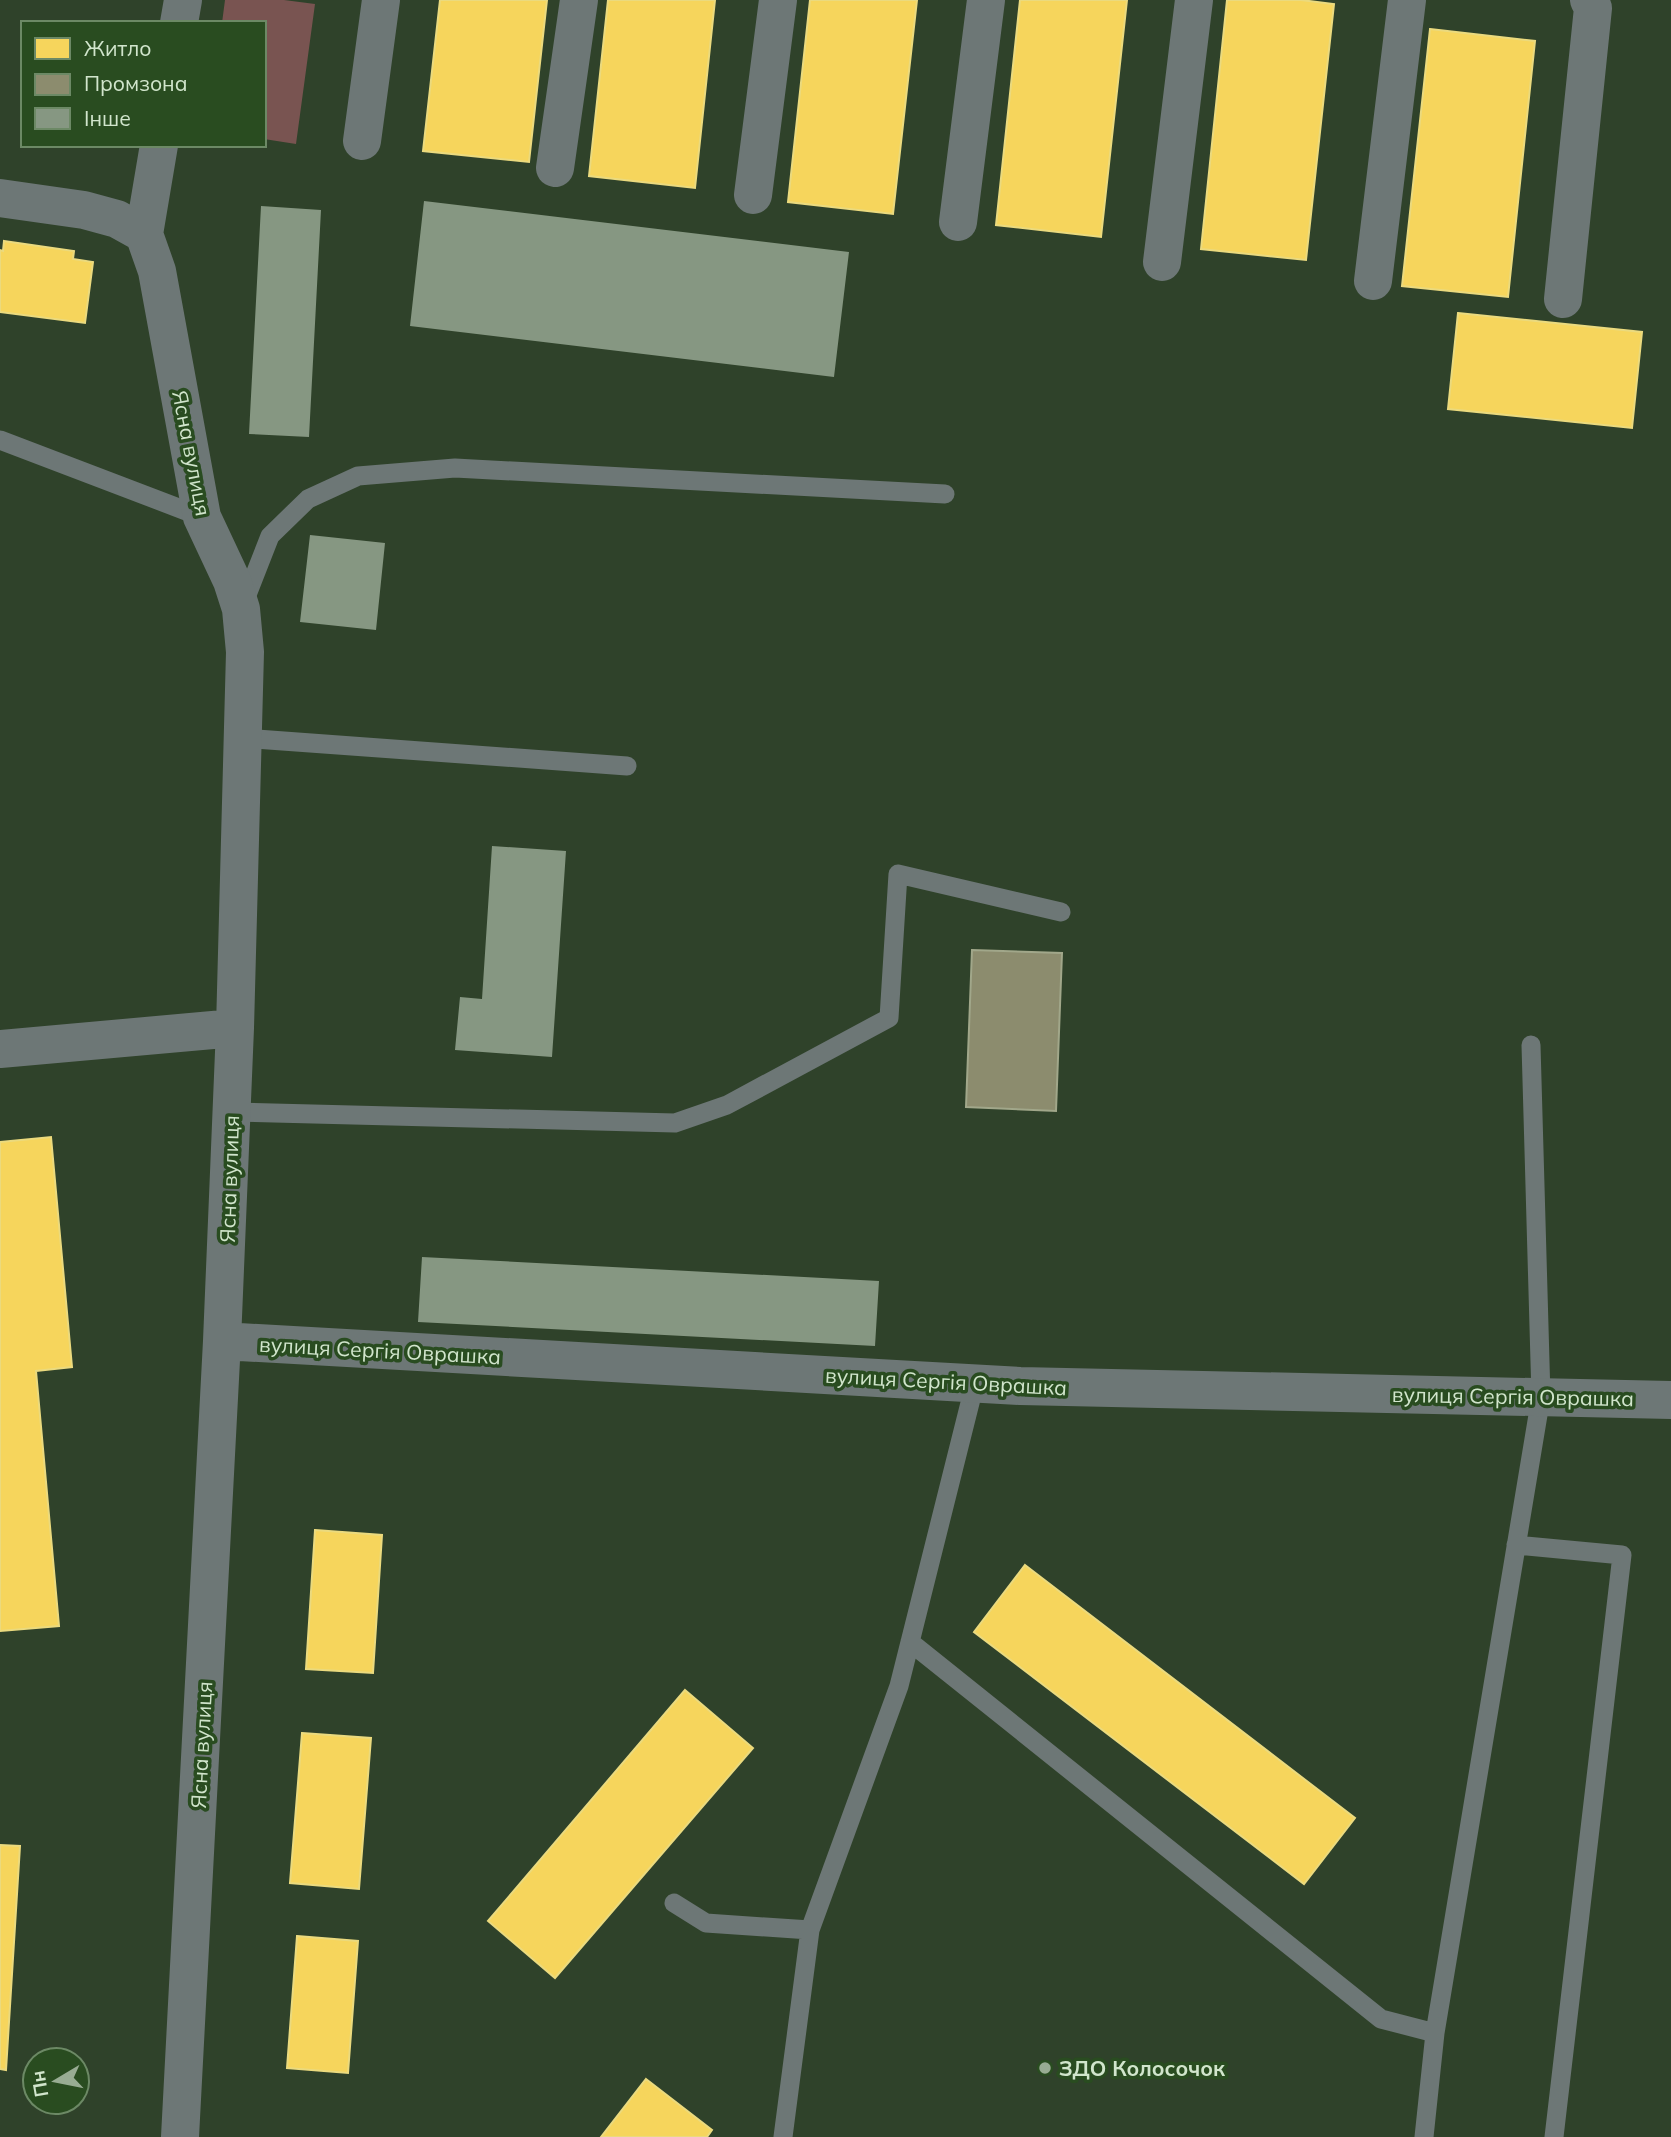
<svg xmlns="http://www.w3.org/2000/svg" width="1671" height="2137" viewBox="0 0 1671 2137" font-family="Mulish,sans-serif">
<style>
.green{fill:#795451}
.homes{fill:#f6d55c;stroke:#ebda7e;stroke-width:2}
.industry{fill:#8c8c6e;stroke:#a1a78a;stroke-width:2}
.building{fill:#869782}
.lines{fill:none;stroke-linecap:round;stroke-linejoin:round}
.service{stroke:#6d7776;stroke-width:19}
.minor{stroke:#6d7776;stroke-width:38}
.poi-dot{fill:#98ac93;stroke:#294c20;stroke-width:2.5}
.labels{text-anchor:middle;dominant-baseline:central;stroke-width:7;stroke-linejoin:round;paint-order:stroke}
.street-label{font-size:21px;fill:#d1e5cc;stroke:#294c20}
.poi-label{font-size:21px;font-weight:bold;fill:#d1e5cc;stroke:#294c20;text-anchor:start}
</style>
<rect width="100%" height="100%" fill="#2f422a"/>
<path class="green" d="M225 0H284L315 4 296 144 264 139V23H222Z"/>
<path class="homes" d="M440 0H547L529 162 423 151Z
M608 0H715L695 188 589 176Z
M810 0H917L893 214 788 202Z
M1020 0H1127L1101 237 996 225Z
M1227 0H1301L1334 4 1306 260 1201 249Z
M1430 29 1535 41 1508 297 1402 286Z
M4 241 74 251 73 259 93 262 85 323 0 312V250L3 251Z
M1458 313 1642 332 1632 428 1448 409Z
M51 1137 72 1367 36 1371 59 1626 0 1631V1142Z
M315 1530 382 1535 373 1673 306 1669Z
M1025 1565 1355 1818 1304 1884 974 1632Z
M685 1690 753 1748 555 1978 488 1921Z
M302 1733 371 1738 359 1889 290 1883Z
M0 1845 20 1846 6 2070 0 2069Z
M297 1936 358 1941 348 2073 287 2068Z
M646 2079 712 2130 707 2137H601Z"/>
<path class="industry" d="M972 950 1062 953 1056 1111 966 1107Z"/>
<path class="building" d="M424 201 849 252 834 377 410 326Z
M261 206 321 210 309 437 249 434Z
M310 535 385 543 376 630 300 622Z
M492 846 566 851 552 1057 455 1050 460 997 482 999Z
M422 1257 879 1281 875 1346 418 1322Z"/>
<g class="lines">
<path class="service" d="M0 440 202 517
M243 605 270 536 308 499 358 476 455 468 945 494
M242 738 627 766
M231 1112 675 1123 727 1105 889 1018 898 874 1061 912
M1516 1545 1622 1555 1554 2137
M910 1642 1381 2019 1435 2033
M674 1903 706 1923 810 1930
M783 2137 810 1930 899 1686 975 1383
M1424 2137 1435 2033 1541 1397 1531 1045"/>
<path class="minor" d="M179 23 183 0
M362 141 381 0
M159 145 144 234 157 271 202 517 232 581 241 609 245 652 235 1028 222 1341 180 2137
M555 168 579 0
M753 195 778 0
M0 198 84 210 117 219 144 234
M958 222 986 0
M1162 262 1194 0
M1373 281 1407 0
M1563 299 1593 8 1589 0
M0 1049 235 1028
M222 1341 1020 1386 1671 1400"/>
</g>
<circle class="poi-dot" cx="1045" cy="2068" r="7"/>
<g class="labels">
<g class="street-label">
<text transform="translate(192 453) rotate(79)">Ясна вулиця</text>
<text transform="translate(229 1179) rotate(-88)">Ясна вулиця</text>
<text transform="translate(380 1350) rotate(3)">вулиця Сергія Оврашка</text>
<text transform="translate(946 1381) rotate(3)">вулиця Сергія Оврашка</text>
<text transform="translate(1513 1396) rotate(1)">вулиця Сергія Оврашка</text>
<text transform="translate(201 1745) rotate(-87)">Ясна вулиця</text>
</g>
<g class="poi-label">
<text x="1059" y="2068">ЗДО Колосочок</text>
</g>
</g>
<rect x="21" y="21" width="245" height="126" fill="#294c20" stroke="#6c8965" stroke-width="2"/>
<rect x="35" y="38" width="35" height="21" fill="#f6d55c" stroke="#6c8965" stroke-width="2"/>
<text x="84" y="56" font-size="21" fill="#d1e5cc">Житло</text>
<rect x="35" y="74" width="35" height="21" fill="#8c8c6e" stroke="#6c8965" stroke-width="2"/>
<text x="84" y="91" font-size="21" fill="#d1e5cc">Промзона</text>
<rect x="35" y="108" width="35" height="21" fill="#869782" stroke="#6c8965" stroke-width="2"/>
<text x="84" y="126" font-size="21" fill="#d1e5cc">Інше</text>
<g transform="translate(56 2081) rotate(260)"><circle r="33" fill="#294c20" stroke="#6c8965" stroke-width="2"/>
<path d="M0-5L12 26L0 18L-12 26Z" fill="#98ac93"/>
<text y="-10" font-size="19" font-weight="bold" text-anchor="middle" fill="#d1e5cc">Пн</text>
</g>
</svg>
